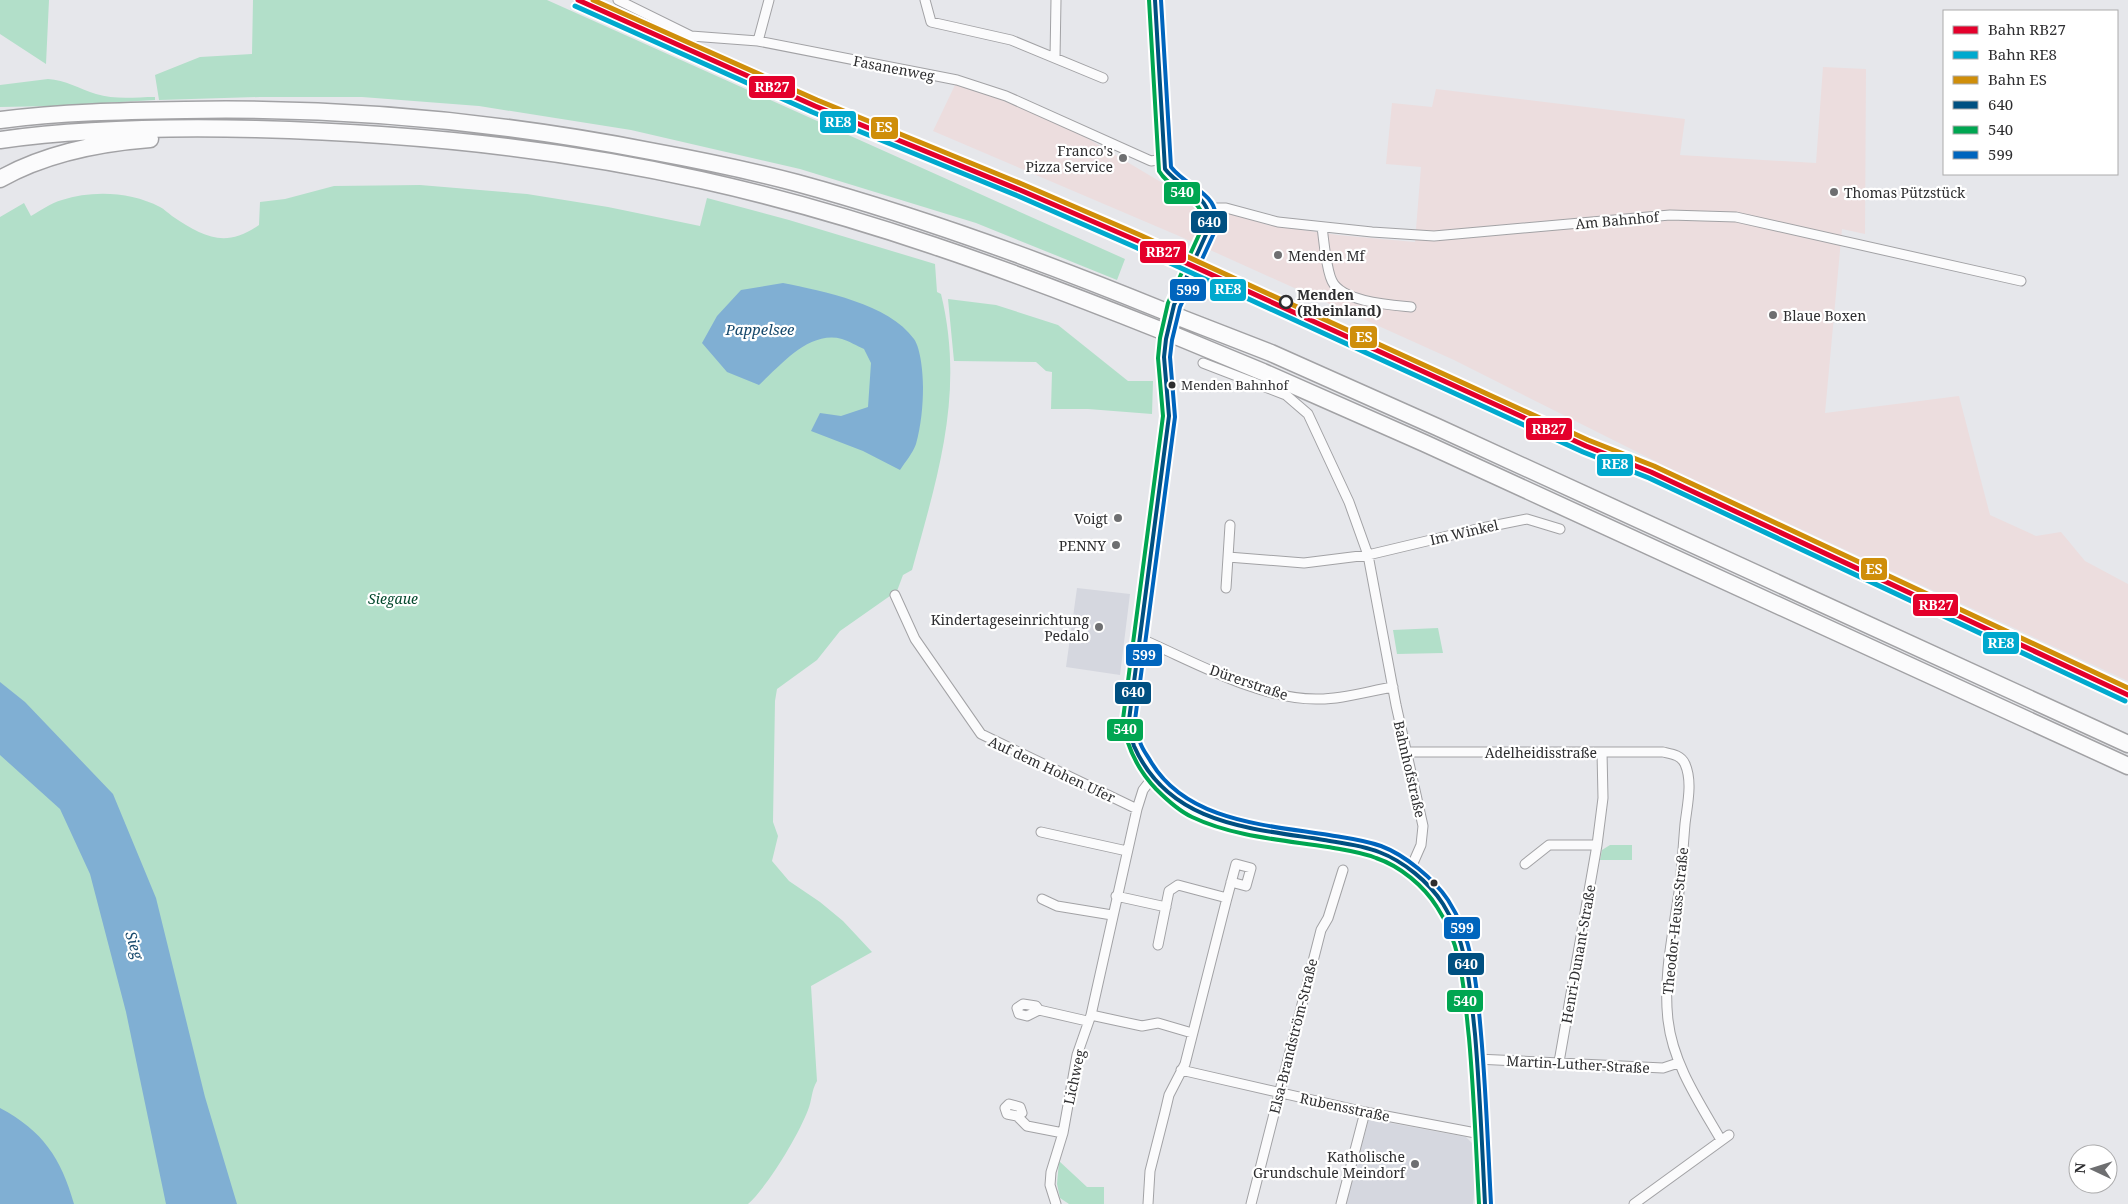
<svg xmlns="http://www.w3.org/2000/svg" width="2128" height="1204" viewBox="0 0 2128 1204" font-family="'Noto Serif',serif">
<style>
.industrial{fill:#ecddde}
.built{fill:#d5d7df}
.green{fill:#b2dfc9}
.water{fill:#80afd3}
.lines{fill:none;stroke-linecap:round;stroke-linejoin:round}
.street-casing{stroke:#a2a2a5;stroke-width:11}
.secondary-casing{stroke:#a2a2a5;stroke-width:15}
.highway-casing{stroke:#a2a2a5;stroke-width:19}
.street{stroke:#fbfbfc;stroke-width:9}
.secondary{stroke:#fbfbfc;stroke-width:12}
.highway{stroke:#fbfbfc;stroke-width:16}
.rail{stroke:#c4c4c6;stroke-width:3}
.highway-bridge-casing{stroke:#a2a2a5;stroke-width:19;stroke-linecap:butt}
.highway-bridge{stroke:#fbfbfc;stroke-width:16}
.bus-1-casing{stroke:#fff;stroke-width:8}
.bus-2-casing{stroke:#fff;stroke-width:8}
.bus-3-casing{stroke:#fff;stroke-width:8}
.bus-1{stroke:#005081;stroke-width:4}
.bus-2{stroke:#00a651;stroke-width:4}
.bus-3{stroke:#0065bd;stroke-width:4}
.rail-1-casing{stroke:#fff;stroke-width:9}
.rail-2-casing{stroke:#fff;stroke-width:9}
.rail-3-casing{stroke:#fff;stroke-width:9}
.rail-1{stroke:#e4002b;stroke-width:5}
.rail-2{stroke:#00a9ce;stroke-width:5}
.rail-3{stroke:#cf8e0a;stroke-width:5}
.poi-dot{fill:#6e6f71;stroke:#fff;stroke-width:2}
.stop-dot{fill:#fff;stroke:#2e2e30;stroke-width:2.5}
.bus-dot{fill:#2e2e30;stroke:#fff;stroke-width:2}
.labels{text-anchor:middle;dominant-baseline:central;stroke-width:4.5;stroke-linejoin:round;paint-order:stroke}
.bus-label{font-size:13px;fill:#2e2e30;stroke:#fff;text-anchor:start}
.street-label{font-size:14px;fill:#2e2e30;stroke:#fff}
.poi-label{font-size:14px;fill:#2e2e30;stroke:#fff;text-anchor:end}
.stop-label{font-size:14px;font-weight:bold;fill:#2e2e30;stroke:#fff;text-anchor:start}
.park-label{font-size:14px;font-style:italic;fill:#05492e;stroke:#fff}
.water-label{font-size:15px;font-style:italic;fill:#17496c;stroke:#fff}
.line-badge{stroke:#fff;stroke-width:2}
.badge-label{font-size:14px;text-anchor:middle;font-weight:bold;fill:#fff}
</style>
<rect width="100%" height="100%" fill="#e6e7eb"/>
<path class="industrial" d="M1823 67 1866 69 1865 234 1842 229 1825 413 1959 396 1990 515 2036 536 2061 532 2085 561 2128 584V681L1663 465 1454 360 1179 236 933 131 955 85 992 96 1065 125 1191 200 1268 225 1338 235 1415 242 1421 167 1386 164 1392 103 1432 107 1436 89 1685 119 1680 155 1816 163Z"/>
<path class="built" d="M1077 588 1130 594 1120 675 1066 667Z
M1369 1119 1466 1137 1472 1143 1475 1185 1473 1204H1346Z"/>
<path class="green" d="M0 0H49L46 64 0 34Z
M253 0H547L1125 259 1117 280 976 223 800 169 631 130 479 106 362 97H260L159 100 155 75 200 57 252 54Z
M48 79C65 80 80 89 96 94 115 100 135 97 155 97V100L53 106 0 107V85Z
M420 185 527 194 608 207 700 226 707 198 789 220 935 264 937 292 941 294C965 393 938 475 912 570L903 575 897 591 840 631 817 660 777 689 775 701 773 822 778 836 772 861 789 881 820 902 843 921 872 952 811 986 817 1081C811 1091 812 1101 808 1110 798 1136 768 1186 748 1204H0V217L24 203 31 216C40 211 51 203 62 200 93 190 131 192 160 207 164 209 168 213 172 216 204 237 225 249 259 225L260 202 285 199 334 186Z
M948 299 996 305 1058 325 1128 381H1153L1152 414 1088 409H1051L1052 372 1046 371 1036 362 954 361Z
M1438 628 1443 653 1397 654 1393 630Z
M1610 845H1632V860H1600L1602 850Z
M1059 1161 1087 1187H1104V1204H1069L1060 1198 1057 1184Z"/>
<path class="water" d="M783 283C823 291 889 304 914 339 921 349 923 375 923 387 923 406 921 426 916 444 913 453 905 462 900 470L863 451 811 431 820 413 841 416 868 407 871 363 864 349C857 346 849 341 842 339 809 330 780 366 759 385L727 372 702 343 717 316 741 290Z
M0 682 25 702 113 794 156 898 205 1097 237 1204H166L126 1012 90 874 60 809 0 755Z
M0 1108C43 1131 61 1158 74 1204H0Z"/>
<g class="lines">
<g class="street-casing">
<path id="street" d="M618 0 691 36 758 41 957 80 1006 96 1151 161 1163 159
M925 0 931 22 1011 40 1103 78
M758 41 769 0
M1055 58 1056 0
M1210 211 1217 208H1226L1278 222 1372 232 1434 236 1670 215 1736 217 2021 281
M1322 227C1324 241 1326 269 1332 281 1342 302 1391 305 1411 307
M1203 363 1286 395 1308 414 1349 502 1368 555 1396 705 1423 826 1421 845 1410 870
M1228 557 1230 525
M1226 588 1228 557 1304 563 1368 555 1477 529 1527 519 1560 529
M895 595 915 639 981 734 1137 809
M1139 638C1193 661 1258 699 1316 699 1340 700 1369 691 1393 687
M1406 752H1663C1672 754 1681 755 1685 764 1693 782 1687 806 1685 824 1683 847 1682 870 1679 892 1673 934 1663 977 1668 1020 1673 1064 1699 1102 1721 1140
M1041 832 1127 851
M1525 864 1549 845H1597
M1116 896 1166 907
M1227 898 1236 864 1251 868 1246 886 1231 882
M1042 899 1057 906 1112 915
M1039 1010 1027 1016 1019 1014 1017 1008 1023 1004 1036 1006 1039 1010 1087 1021
M1091 1015 1142 1026 1158 1023 1192 1033
M1477 1059 1663 1068 1678 1063
M1559 1062 1597 845 1603 798 1602 752
M1181 1070 1365 1112 1481 1134
M1017 1116 1007 1114 1005 1108 1009 1104 1020 1107 1022 1113 1017 1116 1027 1126 1063 1133
M1056 1204 1050 1185 1051 1172 1063 1133 1077 1055 1091 1015 1137 809 1143 790 1153 777
M1148 1204 1150 1171 1165 1112 1169 1095 1185 1064 1227 898 1178 885 1169 891 1158 945
M1251 1204 1321 930 1328 918 1343 870
M1341 1204 1365 1112
M1634 1204 1729 1135"/>
</g>
<g class="secondary-casing">
<path id="secondary" d="M1155 0 1165 169C1178 192 1219 195 1209 228L1174 305 1166 339 1164 357 1169 416 1134 676 1129 720 1134 745 1153 777 1171 795 1194 811 1212 818 1248 828 1358 846 1380 852 1410 870 1429 886 1443 904 1460 938 1469 974 1477 1059 1485 1204"/>
</g>
<g class="highway-casing">
<path id="highway" d="M0 120C62 112 123 111 185 110 343 107 496 121 650 151 699 160 748 170 797 183 922 217 1044 262 1164 311
M0 140C85 128 171 127 256 129 406 133 554 147 701 180 859 215 1010 270 1160 330
M0 179C46 153 98 143 150 139
M1181 318 1271 353 1437 427 2128 744
M1176 336 1263 372 1424 443 2128 766"/>
</g>
<use href="#street" class="street"/>
<use href="#secondary" class="secondary"/>
<use href="#highway" class="highway"/>
<path class="rail" d="M1442 380 1527 419"/>
<g class="highway-bridge-casing">
<path id="highway-bridge" d="M1164 311 1181 318
M1160 330 1176 336"/>
</g>
<use href="#highway-bridge" class="highway-bridge"/>
<g class="bus-1-casing">
<path id="bus-1" d="M1155 0 1165 169C1182 191 1214 195 1209 228L1174 305 1166 339 1164 357 1169 416 1129 720C1131 728 1131 738 1134 746 1169 825 1250 828 1324 840 1342 843 1362 845 1379 852 1403 861 1429 882 1443 904 1468 943 1470 989 1475 1034 1480 1091 1482 1147 1485 1204"/>
</g>
<g class="bus-2-casing">
<path id="bus-2" d="M1149 0 1159 171C1172 193 1207 198 1203 226L1168 303 1160 338 1158 358 1163 416 1123 719C1126 746 1138 770 1156 789 1167 800 1179 811 1192 817 1234 837 1284 840 1328 847 1344 850 1361 852 1376 858 1400 866 1424 886 1437 907 1463 946 1464 993 1469 1038 1474 1093 1476 1149 1479 1204"/>
</g>
<g class="bus-3-casing">
<path id="bus-3" d="M1161 0 1171 167C1190 191 1223 192 1215 231L1180 307 1172 340 1170 357 1175 417 1135 720C1137 727 1137 735 1140 742 1142 749 1147 755 1151 762 1187 822 1267 825 1329 835 1347 838 1364 840 1381 846 1405 855 1434 879 1448 900 1474 940 1477 988 1481 1034 1486 1090 1488 1147 1491 1204"/>
</g>
<use href="#bus-1" class="bus-1"/>
<use href="#bus-2" class="bus-2"/>
<use href="#bus-3" class="bus-3"/>
<g class="rail-1-casing">
<path id="rail-1" d="M578 0 815 106 1020 190 1138 241 1586 446 1651 472 2128 695"/>
</g>
<g class="rail-2-casing">
<path id="rail-2" d="M575 6 812 112 1018 196 1135 247 1583 452 1649 478 2125 701"/>
</g>
<g class="rail-3-casing">
<path id="rail-3" d="M593 0 817 100 1022 184 1140 235 1588 440 1654 466 2128 688"/>
</g>
<use href="#rail-1" class="rail-1"/>
<use href="#rail-2" class="rail-2"/>
<use href="#rail-3" class="rail-3"/>
</g>
<g class="poi-dot">
<circle cx="1123" cy="158" r="5"/>
<circle cx="1834" cy="192" r="5"/>
<circle cx="1278" cy="255" r="5"/>
<circle cx="1773" cy="315" r="5"/>
<circle cx="1118" cy="518" r="5"/>
<circle cx="1116" cy="545" r="5"/>
<circle cx="1099" cy="627" r="5"/>
<circle cx="1415" cy="1164" r="5"/>
</g>
<circle class="stop-dot" cx="1286" cy="302" r="6"/>
<g class="bus-dot">
<circle cx="1172" cy="385" r="4.5"/>
<circle cx="1434" cy="883" r="4.5"/>
</g>
<g class="labels">
<g class="bus-label">
<text x="1181" y="385">Menden Bahnhof</text>
</g>
<g class="street-label">
<text transform="translate(894 68) rotate(11)">Fasanenweg</text>
<text transform="translate(1617 220) rotate(-5)">Am Bahnhof</text>
<text transform="translate(1464 532) rotate(-13)">Im Winkel</text>
<text transform="translate(1249 682) rotate(19)">Dürerstraße</text>
<text x="1541" y="752">Adelheidisstraße</text>
<text transform="translate(1052 769) rotate(25)">Auf dem Hohen Ufer</text>
<text transform="translate(1410 769) rotate(77)">Bahnhofstraße</text>
<text transform="translate(1675 921) rotate(-84)">Theodor-Heuss-Straße</text>
<text transform="translate(1578 954) rotate(-80)">Henri-Dunant-Straße</text>
<text transform="translate(1293 1036) rotate(-76)">Elsa-Brandström-Straße</text>
<text transform="translate(1578 1064) rotate(3)">Martin-Luther-Straße</text>
<text transform="translate(1074 1077) rotate(-78)">Lichweg</text>
<text transform="translate(1345 1107) rotate(12)">Rubensstraße</text>
</g>
<g class="poi-label">
<text x="1113" y="150">Franco's<tspan x="1113" dy="16">Pizza Service</tspan></text>
<text x="1844" y="192" text-anchor="start">Thomas Pützstück</text>
<text x="1288" y="255" text-anchor="start">Menden Mf</text>
<text x="1783" y="315" text-anchor="start">Blaue Boxen</text>
<text x="1108" y="518">Voigt</text>
<text x="1106" y="545">PENNY</text>
<text x="1089" y="619">Kindertageseinrichtung<tspan x="1089" dy="16">Pedalo</tspan></text>
<text x="1405" y="1156">Katholische<tspan x="1405" dy="16">Grundschule Meindorf</tspan></text>
</g>
<g class="stop-label">
<text x="1297" y="294">Menden<tspan x="1297" dy="16">(Rheinland)</tspan></text>
</g>
<g class="park-label">
<text x="393" y="598">Siegaue</text>
</g>
<g class="water-label">
<text x="760" y="329">Pappelsee</text>
<text transform="translate(135 945) rotate(73)">Sieg</text>
</g>
</g>
<g class="line-badge">
<rect x="748" y="75" width="48" height="24" rx="5" fill="#e4002b"/>
<rect x="819" y="110" width="38" height="24" rx="5" fill="#00a9ce"/>
<rect x="870" y="116" width="29" height="24" rx="5" fill="#cf8e0a"/>
<rect x="1163" y="181" width="38" height="24" rx="5" fill="#00a651"/>
<rect x="1190" y="210" width="38" height="24" rx="5" fill="#005081"/>
<rect x="1139" y="240" width="48" height="24" rx="5" fill="#e4002b"/>
<rect x="1209" y="278" width="38" height="24" rx="5" fill="#00a9ce"/>
<rect x="1169" y="278" width="38" height="24" rx="5" fill="#0065bd"/>
<rect x="1349" y="325" width="29" height="24" rx="5" fill="#cf8e0a"/>
<rect x="1525" y="417" width="48" height="24" rx="5" fill="#e4002b"/>
<rect x="1596" y="453" width="38" height="24" rx="5" fill="#00a9ce"/>
<rect x="1860" y="557" width="28" height="24" rx="5" fill="#cf8e0a"/>
<rect x="1912" y="593" width="47" height="24" rx="5" fill="#e4002b"/>
<rect x="1982" y="631" width="38" height="24" rx="5" fill="#00a9ce"/>
<rect x="1125" y="643" width="38" height="24" rx="5" fill="#0065bd"/>
<rect x="1114" y="681" width="38" height="24" rx="5" fill="#005081"/>
<rect x="1106" y="718" width="38" height="24" rx="5" fill="#00a651"/>
<rect x="1443" y="916" width="38" height="24" rx="5" fill="#0065bd"/>
<rect x="1447" y="952" width="38" height="24" rx="5" fill="#005081"/>
<rect x="1446" y="989" width="38" height="24" rx="5" fill="#00a651"/>
</g>
<g class="badge-label">
<text x="772" y="92">RB27</text>
<text x="838" y="127">RE8</text>
<text x="884" y="132">ES</text>
<text x="1182" y="197">540</text>
<text x="1209" y="227">640</text>
<text x="1163" y="257">RB27</text>
<text x="1228" y="294">RE8</text>
<text x="1188" y="295">599</text>
<text x="1364" y="342">ES</text>
<text x="1549" y="434">RB27</text>
<text x="1615" y="469">RE8</text>
<text x="1874" y="574">ES</text>
<text x="1936" y="610">RB27</text>
<text x="2001" y="648">RE8</text>
<text x="1144" y="660">599</text>
<text x="1133" y="697">640</text>
<text x="1125" y="734">540</text>
<text x="1462" y="933">599</text>
<text x="1466" y="969">640</text>
<text x="1465" y="1006">540</text>
</g>
<rect x="1943" y="10" width="175" height="165" fill="#ffffff" stroke="#ababac"/>
<rect x="1953" y="26" width="25" height="8" fill="#e4002b" stroke="#ababac"/>
<text x="1988" y="35" font-size="15" fill="#2e2e30">Bahn RB27</text>
<rect x="1953" y="51" width="25" height="8" fill="#00a9ce" stroke="#ababac"/>
<text x="1988" y="60" font-size="15" fill="#2e2e30">Bahn RE8</text>
<rect x="1953" y="76" width="25" height="8" fill="#cf8e0a" stroke="#ababac"/>
<text x="1988" y="85" font-size="15" fill="#2e2e30">Bahn ES</text>
<rect x="1953" y="101" width="25" height="8" fill="#005081" stroke="#ababac"/>
<text x="1988" y="110" font-size="15" fill="#2e2e30">640</text>
<rect x="1953" y="126" width="25" height="8" fill="#00a651" stroke="#ababac"/>
<text x="1988" y="135" font-size="15" fill="#2e2e30">540</text>
<rect x="1953" y="151" width="25" height="8" fill="#0065bd" stroke="#ababac"/>
<text x="1988" y="160" font-size="15" fill="#2e2e30">599</text>
<g transform="translate(2093 1169) rotate(274)"><circle r="24" fill="#ffffff" stroke="#ababac"/>
<path d="M0-4L9 19L0 12L-9 19Z" fill="#6e6f71"/>
<text y="-8" font-size="14" font-weight="bold" text-anchor="middle" fill="#2e2e30">N</text>
</g>
</svg>
